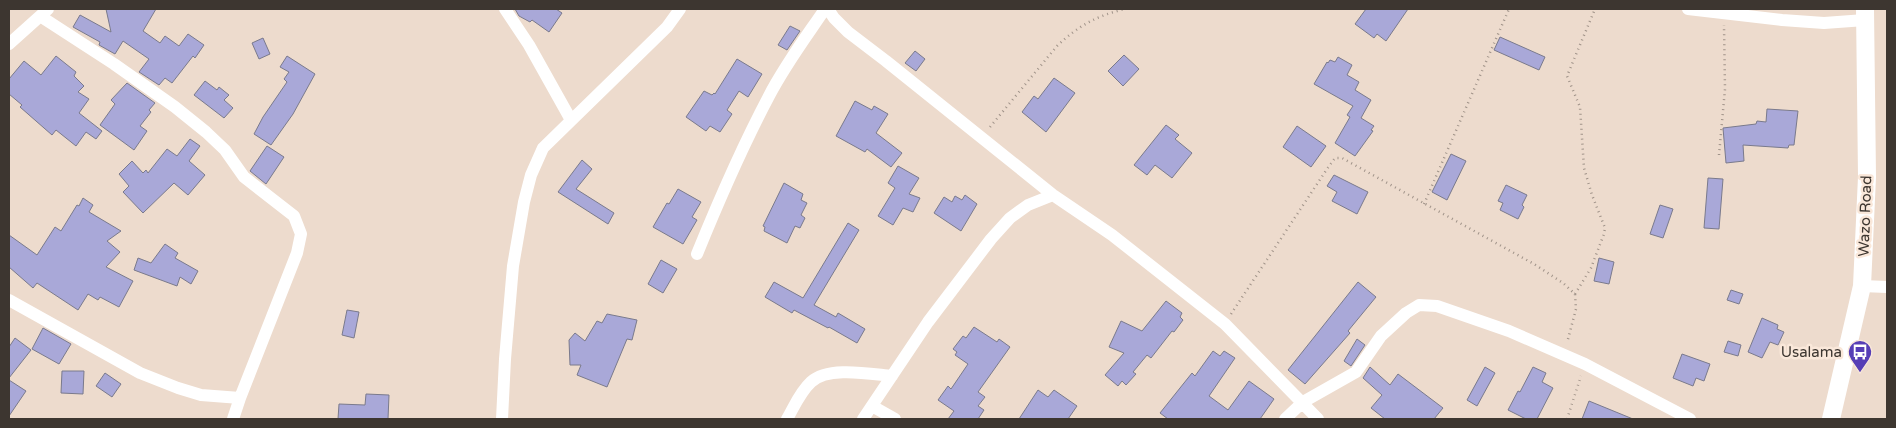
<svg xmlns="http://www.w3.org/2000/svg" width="1896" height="428" viewBox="0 0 1896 428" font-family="'Varela Round',sans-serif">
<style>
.building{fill:#a9a8d8;stroke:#7a7a8c}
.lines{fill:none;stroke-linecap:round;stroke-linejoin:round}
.path{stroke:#a09389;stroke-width:2.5;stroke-dasharray:1 4;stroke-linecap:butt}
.minor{stroke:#fff;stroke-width:12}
.secondary{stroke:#fff;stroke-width:18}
.labels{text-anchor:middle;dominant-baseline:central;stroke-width:5;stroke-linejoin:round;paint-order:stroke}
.street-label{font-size:15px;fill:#3d3630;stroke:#fae8da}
.poi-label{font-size:15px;fill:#3d3630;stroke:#fae8da;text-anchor:end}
</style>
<rect width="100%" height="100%" fill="#eddbcd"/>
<path class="building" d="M106 9H156L143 31 160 43 165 36 179 46 188 34 204 45 195 58 193 56 172 83 165 78 159 85 139 72 149 59 123 41 115 54 99 45 100 42 73 27 80 15 111 32Z
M515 9H556L562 13 549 32 532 20 530 22 519 16Z
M1366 9H1408L1386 41 1377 34 1374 38 1355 24Z
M790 26 800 31 787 50 778 45Z
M1500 37 1545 57 1539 70 1494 50Z
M263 38 270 54 259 59 252 43Z
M915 51 925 59 916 71 905 63Z
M1124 55 1139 69 1123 86 1108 71Z
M56 56 76 72 74 76 84 86 78 92 89 99 79 113 102 131 96 139 86 132 76 146 56 130 52 135 20 107 22 105 9 94V79L24 61 41 75Z
M287 56 315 74 293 114 271 145 254 134 263 117 287 82 284 79 289 72 280 67Z
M1338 57 1352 65 1347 75 1359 82 1355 90 1371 100 1361 118 1374 126 1371 130 1373 131 1355 156 1335 143 1350 117 1347 115 1353 106 1314 84 1327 62 1328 63 1330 60 1335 62Z
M737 59 762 74 748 97 739 91 727 110 732 114 720 132 710 126 706 131 686 117 704 91 712 95 714 93 715 94Z
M1054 78 1075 93 1046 132 1022 112 1034 96 1038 99Z
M205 81 217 90 219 87 229 95 224 100 233 108 224 118 194 95Z
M127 83 155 103 149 110 151 112 140 126 147 131 134 150 100 125 115 104 111 100Z
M855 101 872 110 874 106 888 114 876 133 902 153 891 167 867 149 865 152 836 136Z
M1767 109 1798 111 1794 145H1789L1788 148 1743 145 1744 161 1726 163 1723 128 1756 124 1757 121 1766 122Z
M1166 125 1179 135 1175 139 1192 153 1172 178 1155 165 1147 175 1134 165Z
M1297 126 1326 146 1311 167 1283 147Z
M190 139 200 146 189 161 205 175 188 195 174 183 143 213 123 192 129 186 119 174 132 161 143 173 146 170 148 173 167 149 177 156Z
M267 146 284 157 266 184 250 171Z
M1451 154 1466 161 1447 200 1432 192Z
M582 160 592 169 576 189 614 213 608 224 558 192Z
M898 166 919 178 909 194 920 198 913 212 903 208 893 225 878 216 895 188 888 183Z
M1334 175 1368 192 1357 214 1332 201 1337 192 1327 186Z
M1708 178 1723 179 1719 229 1704 228Z
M784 183 803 194 801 200 807 203 801 215 805 218 800 228 795 226 787 243 764 231 765 227 763 226Z
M1506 185 1527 195 1522 205 1524 207 1518 219 1500 210 1503 203 1498 201Z
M678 189 701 202 692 217 697 220 683 244 653 227 667 203 669 204Z
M965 195 977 204 961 231 934 213 944 197 952 202 955 196 962 200Z
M83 198 93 205 89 212 121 231 107 241 120 252 106 267 133 281 119 307 100 297 98 300 88 294 78 310 37 283 33 288 9 267V235L37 255 55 227 61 231 77 205 79 206Z
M1660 205 1673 209 1663 238 1650 234Z
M848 223 859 230 814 305 836 317 838 313 865 329 857 343 829 327 828 328 794 310 792 313 765 297 774 282 803 298Z
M165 244 178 253 175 258 198 271 191 284 180 277 177 286 134 270 138 258 151 263Z
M1599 258 1614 262 1609 284 1594 281Z
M661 260 677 269 663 293 648 284Z
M1358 282 1376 297 1348 331 1350 333 1305 384 1288 370Z
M1731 290 1743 294 1739 304 1727 300Z
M1166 301 1182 313 1180 317 1183 320 1174 332 1172 331 1151 358 1147 355 1133 372 1136 374 1126 385 1122 381 1118 386 1105 375 1124 353 1109 347 1121 321 1142 331Z
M347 310 359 312 354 338 342 335Z
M607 314 637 320 632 340 627 339 607 387 577 375 581 365H570L569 340 575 333 585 341 597 321 602 323Z
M1762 318 1778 325 1777 329 1784 332 1778 345 1770 342 1762 358 1748 352Z
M974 327 997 342 999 339 1010 347 978 392 985 397 978 406 984 410 978 419H948L954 411 938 400 948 386 951 389 968 364 955 355 957 352 953 349 963 336 966 338Z
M43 328 71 344 59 364 32 349Z
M15 338 31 350 9 378V347Z
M1357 339 1365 345 1351 366 1344 361Z
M1728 341 1741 345 1738 356 1724 352Z
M1213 351 1220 356 1224 351 1235 358 1209 396 1228 410 1249 381 1274 399 1260 419H1168L1160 413 1192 373 1195 376Z
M1682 354 1710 364 1704 381 1696 378 1693 386 1673 378Z
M1370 367 1390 385 1398 374 1443 408 1434 419H1385L1371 408 1382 395 1363 378Z
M1485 367 1495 373 1477 406 1467 400Z
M1533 367 1546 373 1542 382 1553 388 1537 419H1526L1508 410 1518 391 1520 392Z
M62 371H84L83 394 61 393Z
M105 373 121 384 112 397 96 386Z
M9 380 26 391 9 416Z
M1038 390 1048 397 1054 390 1077 406 1068 419H1019Z
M366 394 389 395 388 419H338L339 404 365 405Z
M1589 401 1633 419H1582Z"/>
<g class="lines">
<path class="path" d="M990 127 1057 46C1078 26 1096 16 1125 9
M1719 155 1725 89 1724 25
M1424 204 1509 9
M1575 294 1591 268 1604 234 1605 228 1592 195 1584 168 1580 107 1567 76 1595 9
M1231 314 1327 169 1335 158H1342L1534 264 1563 283 1575 294 1576 309 1567 343
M1567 419 1581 376"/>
<path class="minor" d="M505 9 529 45 571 120
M828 9 834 18 848 32 886 61 1053 195 1112 235 1225 324 1318 419
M1688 9 1782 20 1824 23 1865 20
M40 16 114 64 175 107 206 132 225 150 244 177 294 216 301 234 297 253 240 398 233 419
M9 44 48 9
M697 254C719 200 742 147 769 96 785 65 806 37 825 9
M1862 286 1887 287
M9 300 140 373 178 388 201 395 240 398
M872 406 895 419
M502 419 505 359 513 266 524 202 531 175 543 148 667 27 680 9
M787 419C794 407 800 392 811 382 828 366 870 374 892 376
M863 419 928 322 991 239 1010 218 1028 205 1053 195
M1285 419 1303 402 1356 372 1381 336 1406 313 1419 305 1437 306 1509 331 1585 364 1690 419"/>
<path class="secondary" d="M1831 419 1862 286 1867 177 1865 9"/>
</g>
<defs>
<g id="bus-pin" transform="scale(1.25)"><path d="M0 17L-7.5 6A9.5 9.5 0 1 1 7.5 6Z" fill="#563eb6" stroke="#fae8da"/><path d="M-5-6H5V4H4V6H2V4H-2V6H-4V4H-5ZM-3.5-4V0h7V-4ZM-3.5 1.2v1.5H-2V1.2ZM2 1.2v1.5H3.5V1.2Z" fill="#fff"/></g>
</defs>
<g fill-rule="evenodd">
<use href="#bus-pin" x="1860" y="352"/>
</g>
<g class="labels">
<g class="street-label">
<text transform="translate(1865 216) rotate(-88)">Wazo Road</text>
</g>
<g class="poi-label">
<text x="1842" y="352">Usalama</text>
</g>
</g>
<rect width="1896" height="428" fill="none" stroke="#3d3630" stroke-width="20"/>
</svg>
